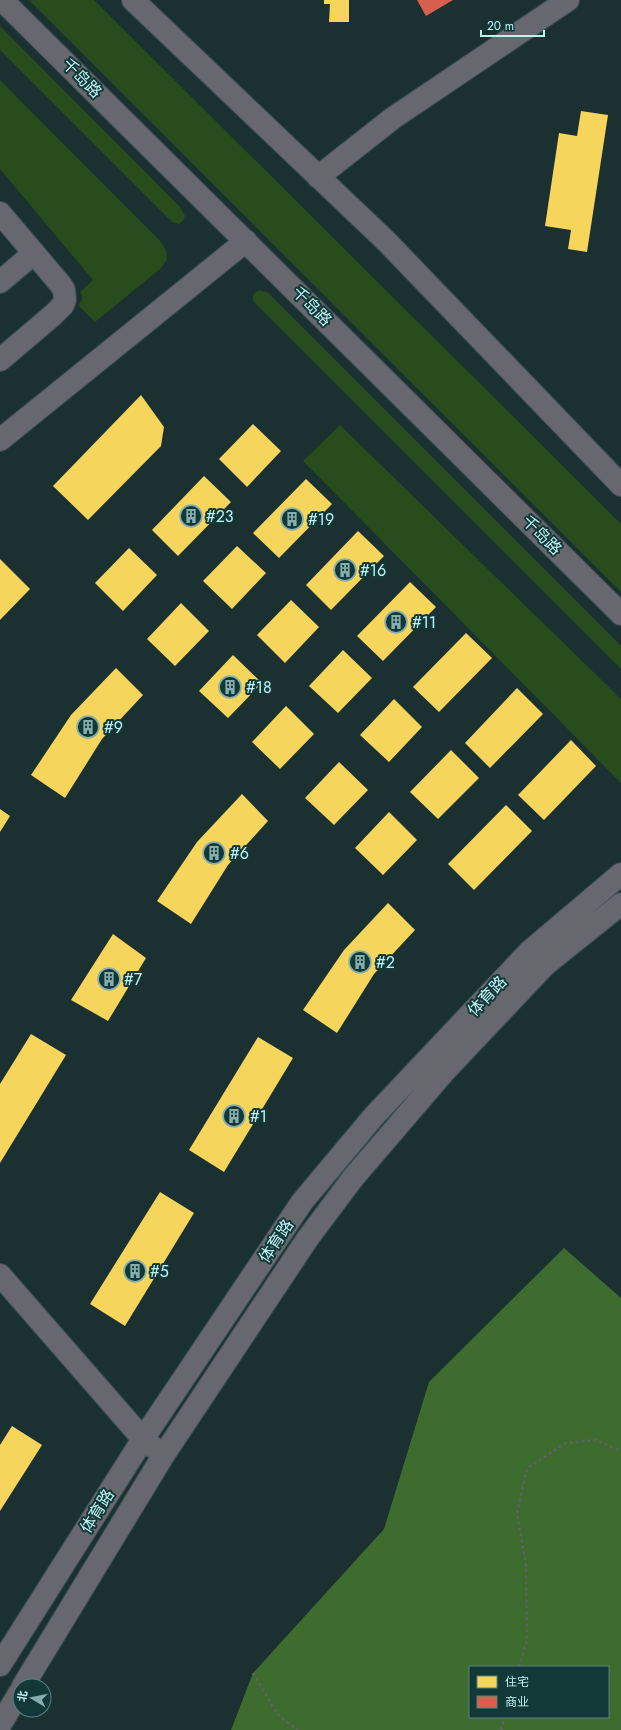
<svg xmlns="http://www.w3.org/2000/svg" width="621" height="1730" viewBox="0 0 621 1730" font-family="Jost,'Noto Sans SC',sans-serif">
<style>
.green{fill:#284c1c}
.forest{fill:#3e6b2e;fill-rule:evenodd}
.homes{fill:#f6d55c}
.shops{fill:#d6604d}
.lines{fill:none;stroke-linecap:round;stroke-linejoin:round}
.minor-casing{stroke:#374d4e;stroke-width:24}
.path{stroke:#5c6467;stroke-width:2.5;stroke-dasharray:3 3;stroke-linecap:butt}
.minor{stroke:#67676e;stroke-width:22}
.labels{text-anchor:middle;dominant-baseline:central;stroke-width:4;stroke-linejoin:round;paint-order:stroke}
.street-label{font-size:16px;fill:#bff2f3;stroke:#133838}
.poi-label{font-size:16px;fill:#bff2f3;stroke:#133838;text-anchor:start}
</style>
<rect width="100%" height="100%" fill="#1b3030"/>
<path class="green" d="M29 0H94L600 503 621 524V592Z
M0 26 181 208 185 216 183 221 179 224 172 222 0 50Z
M0 80 161 242 166 250 167 260 160 269 95 322 78 305C82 300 84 297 80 292L93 280 0 169Z
M259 290 268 293 621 646V669L254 302C251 296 254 293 259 290Z
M340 425 621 699V783L303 461Z"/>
<path class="forest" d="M564 1248 621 1298V1730H231L253 1673 384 1529 429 1382ZM470 1667H608V1717H470Z"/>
<path class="homes" d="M324 0H349V22H329L330 4H324Z
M581 111 608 115 587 252 568 249 571 230 545 226 559 133 577 136Z
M141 395 164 427 161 446 88 520 53 486Z
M253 424 281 451 247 487 219 459Z
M204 476 231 502 178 556 152 530Z
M306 479 332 504 279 558 253 533Z
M358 531 384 556 331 610 306 585Z
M237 546 266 573 232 609 203 581Z
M129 548 157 575 123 611 95 583Z
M0 559 30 589 0 620Z
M410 582 436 607 383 661 357 636Z
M291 600 319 627 285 663 257 635Z
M181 603 209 631 175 666 147 639Z
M466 633 492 658 439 712 413 687Z
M343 650 372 678 338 713 309 686Z
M233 655 262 683 228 718 199 691Z
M116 668 143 695 102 739 65 798 31 775 71 715Z
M517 688 543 714 490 768 465 743Z
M394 699 422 727 389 762 360 735Z
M286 706 314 734 280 769 252 742Z
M571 740 596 766 544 820 518 795Z
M451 750 479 778 438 819 410 792Z
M339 762 368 790 334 825 305 798Z
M242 794 268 821 228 865 191 924 157 901 197 842Z
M506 805 532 831 474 890 448 864Z
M0 809 10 816 0 832Z
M389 812 417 840 383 875 355 848Z
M388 903 415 930 374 974 337 1033 303 1010 344 950Z
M113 934 146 958 108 1021 71 1000Z
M31 1034 66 1055 0 1163V1084Z
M258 1037 293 1058 224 1172 189 1150Z
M160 1192 194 1213 125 1326 90 1304Z
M12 1426 42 1445 0 1511V1445Z"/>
<path class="shops" d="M417 0H453L426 16Z"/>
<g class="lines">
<g class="minor-casing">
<path id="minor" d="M2 0 621 614
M133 0 386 241 621 485
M318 177 393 118 568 0
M0 213 61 285 64 290 65 300 63 305 53 315 0 360
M0 282 34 253
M0 440 246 241
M0 1275 143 1439 153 1447
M0 1665 143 1439 302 1202 374 1116 529 952 621 874
M23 1686 163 1456 308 1238 353 1178 443 1073 545 965 621 904
M0 1725 20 1692"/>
</g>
<path class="path" d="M519 1667 527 1640 526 1565 517 1513 527 1468 566 1443 596 1440 621 1451
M253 1673 278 1715 298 1730
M501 1730 505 1717"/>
<use href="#minor" class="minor"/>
</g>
<defs>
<g id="building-ring" transform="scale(1.15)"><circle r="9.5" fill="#133838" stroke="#86aeaf" stroke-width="1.5"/><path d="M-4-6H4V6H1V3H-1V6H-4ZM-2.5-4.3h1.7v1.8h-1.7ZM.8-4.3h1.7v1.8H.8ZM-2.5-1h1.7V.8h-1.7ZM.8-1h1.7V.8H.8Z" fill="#86aeaf"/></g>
</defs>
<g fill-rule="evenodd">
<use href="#building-ring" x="191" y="516"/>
<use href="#building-ring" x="292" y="519"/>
<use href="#building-ring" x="345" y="570"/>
<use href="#building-ring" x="396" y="622"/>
<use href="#building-ring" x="230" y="687"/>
<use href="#building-ring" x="88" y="727"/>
<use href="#building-ring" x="214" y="853"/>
<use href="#building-ring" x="360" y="962"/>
<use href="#building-ring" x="109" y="979"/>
<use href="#building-ring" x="234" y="1116"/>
<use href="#building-ring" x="135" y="1271"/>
</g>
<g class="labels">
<g class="street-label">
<text transform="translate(82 78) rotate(45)">千岛路</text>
<text transform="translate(312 306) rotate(45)">千岛路</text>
<text transform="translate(542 535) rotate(45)">千岛路</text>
<text transform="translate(487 996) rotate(-47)">体育路</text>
<text transform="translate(276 1241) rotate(-56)">体育路</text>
<text transform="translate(97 1511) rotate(-58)">体育路</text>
</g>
<g class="poi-label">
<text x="206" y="516">#23</text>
<text x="308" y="519">#19</text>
<text x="360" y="570">#16</text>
<text x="412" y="622">#11</text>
<text x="246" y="687">#18</text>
<text x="104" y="727">#9</text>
<text x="230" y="853">#6</text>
<text x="376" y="962">#2</text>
<text x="124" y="979">#7</text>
<text x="250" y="1116">#1</text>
<text x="150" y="1271">#5</text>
</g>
</g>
<rect x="469" y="1666" width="140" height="52" fill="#133838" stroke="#588283"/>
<rect x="477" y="1676" width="20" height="12" fill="#f6d55c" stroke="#588283"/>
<text x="505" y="1686" font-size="12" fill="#bff2f3">住宅</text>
<rect x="477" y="1696" width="20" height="12" fill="#d6604d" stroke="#588283"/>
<text x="505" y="1706" font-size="12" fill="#bff2f3">商业</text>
<g transform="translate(32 1698) rotate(280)"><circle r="19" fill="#133838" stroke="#588283"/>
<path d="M0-3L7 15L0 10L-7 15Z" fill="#86aeaf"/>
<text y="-6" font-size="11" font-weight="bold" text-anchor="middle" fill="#bff2f3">北</text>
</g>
<path d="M481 30v6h63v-6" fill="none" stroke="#bff2f3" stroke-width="2"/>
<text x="487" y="30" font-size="12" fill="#bff2f3" stroke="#133838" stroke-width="3" paint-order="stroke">20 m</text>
</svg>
